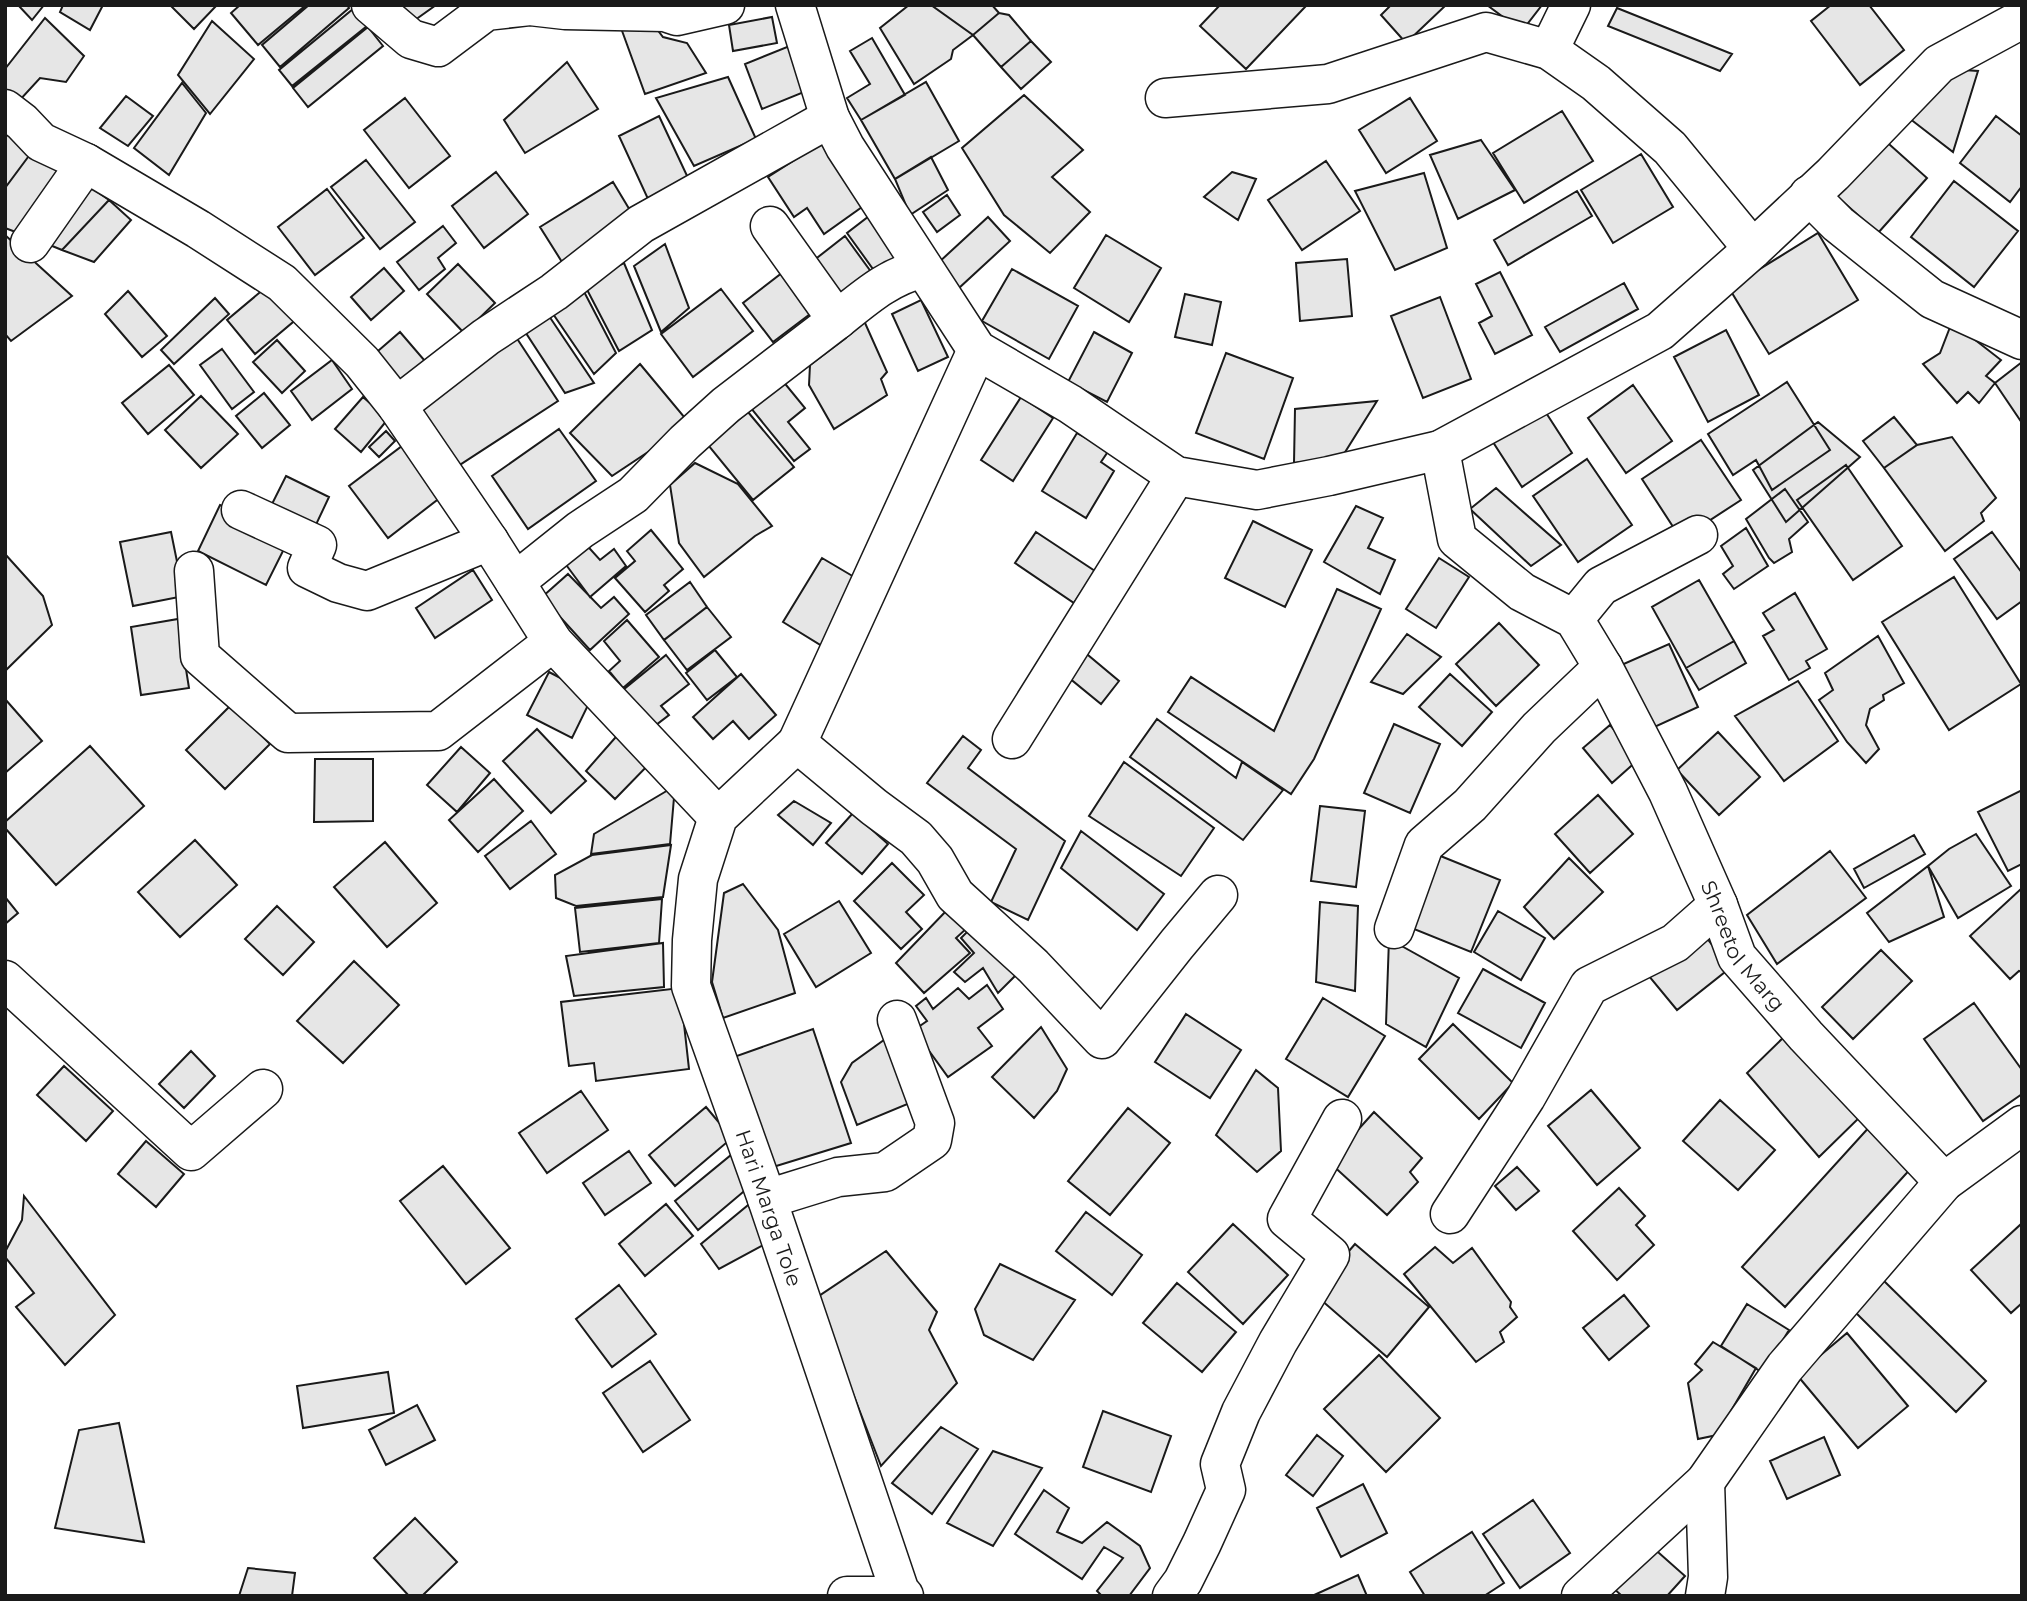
<svg xmlns="http://www.w3.org/2000/svg" width="2027" height="1601" viewBox="0 0 2027 1601" font-family="Montserrat,sans-serif">
<style>
.building{fill:#e6e6e6;stroke:#1a1a1a;stroke-width:2}
.lines{fill:none;stroke-linecap:round;stroke-linejoin:round}
.minor-casing{stroke:#1a1a1a;stroke-width:41}
.minor{stroke:#fff;stroke-width:38}
.labels{text-anchor:middle;dominant-baseline:central;stroke-width:5;stroke-linejoin:round;paint-order:stroke}
.street-label{font-size:21px;fill:#1a1a1a;stroke:#fff}
</style>
<rect width="100%" height="100%" fill="#fff"/>
<path class="building" d="M18 5H44L32 20Z
M63 5H103L90 30 60 12Z
M170 5H217L194 29Z
M240 5H306L258 45 231 13Z
M309 5H347L349 8 280 67 262 45Z
M399 5H436L415 20Z
M909 5H931L973 35 953 50 951 59 914 84 880 28Z
M931 5H992L999 13 973 35Z
M1220 5H1303L1305 7 1246 69 1200 26Z
M1391 5H1446L1406 43 1381 15Z
M1487 5H1542L1522 31Z
M1831 5H1869L1904 50 1860 85 1811 21Z
M1617 8 1732 54 1720 71 1608 26Z
M353 9 367 26 292 86 279 70Z
M999 13 1009 15 1031 41 1001 67 973 35Z
M772 17 777 43 733 51 729 25Z
M45 18 84 56 66 82 40 78 19 101 5 92V69Z
M650 20 663 37 687 43 706 73 645 94 621 28Z
M212 21 254 59 210 114 178 75Z
M368 27 383 46 308 107 293 88Z
M872 38 905 95 861 120 847 98 870 84 850 51Z
M1031 41 1051 62 1021 89 1001 67Z
M792 45 809 90 762 109 745 64Z
M567 62 598 109 525 153 504 120Z
M1949 69 1978 71 1953 152 1905 115Z
M728 77 756 139 694 166 656 98Z
M926 82 959 141 895 179 861 120Z
M182 83 206 113 169 175 134 148Z
M1024 95 1083 150 1052 177 1090 212 1050 253 1004 215 962 148Z
M126 96 153 116 128 146 100 128Z
M405 98 450 156 409 188 364 130Z
M1410 98 1437 141 1386 173 1359 130Z
M1562 111 1593 161 1524 203 1493 153Z
M659 116 689 180 648 199 619 136Z
M1996 116 2022 136V186L2010 202 1960 163Z
M5 128 34 149 5 188Z
M1880 136 1927 178 1878 233 1831 191Z
M826 140 869 202 824 234 807 208 794 217 768 177Z
M1481 140 1515 190 1458 219 1430 155Z
M34 149 73 176 29 237 5 228V188Z
M1641 154 1673 207 1613 243 1581 190Z
M931 157 948 190 910 215 895 179Z
M366 160 415 222 380 249 331 187Z
M1326 161 1360 211 1302 250 1268 200Z
M496 172 528 214 484 248 452 206Z
M1232 172 1256 179 1238 220 1204 197Z
M1424 173 1447 248 1395 270 1355 191Z
M79 179 109 200 62 250 35 239Z
M1954 181 2018 231 1974 287 1911 237Z
M613 182 634 217 562 262 540 227Z
M327 189 364 238 315 275 278 227Z
M1577 191 1592 216 1508 265 1494 240Z
M947 195 960 215 937 232 923 212Z
M109 200 131 220 94 262 62 250Z
M877 210 910 254 878 276 847 233Z
M988 217 1010 241 959 288 937 264Z
M443 226 456 243 438 258 445 269 419 290 397 262Z
M1818 233 1858 300 1769 354 1729 288Z
M5 235 72 296 11 341 5 334Z
M1106 235 1161 268 1129 322 1074 288Z
M845 236 877 280 836 311 804 268Z
M665 244 689 308 661 332 634 266Z
M1347 259 1352 316 1300 321 1296 263Z
M624 263 652 330 619 351 583 282Z
M458 264 495 303 464 333 427 294Z
M791 266 822 305 773 342 743 303Z
M384 268 404 291 371 320 351 297Z
M1012 269 1078 306 1049 359 982 321Z
M1500 272 1532 335 1495 354 1479 323 1492 316 1476 284Z
M271 283 299 317 255 354 227 320Z
M1624 283 1638 309 1560 352 1545 327Z
M580 284 616 353 594 374 549 308Z
M721 289 753 331 693 377 661 334Z
M128 291 167 336 142 357 105 314Z
M1185 294 1221 302 1212 345 1175 337Z
M1440 297 1471 379 1423 398 1391 316Z
M215 298 229 314 174 364 161 350Z
M921 300 948 357 918 371 892 314Z
M861 314 887 372 881 379 887 395 834 429 809 385 810 365 846 338 849 325Z
M549 316 594 383 565 393 524 330Z
M1952 322 2001 360 1986 376 1995 383 1979 403 1968 392 1957 403 1923 364 1940 353Z
M1726 330 1759 395 1708 422 1674 357Z
M400 332 431 368 400 389 371 357Z
M1094 332 1132 353 1107 402 1068 382Z
M516 337 558 401 458 466 417 403Z
M277 340 305 371 282 393 253 362Z
M222 349 254 392 232 409 200 365Z
M1226 353 1293 378 1264 459 1196 433Z
M332 360 352 389 312 420 291 391Z
M2022 362V423L1995 383Z
M640 364 690 424 612 476 570 433Z
M169 365 194 395 148 434 122 403Z
M782 380 805 408 788 422 810 449 794 461 750 407Z
M1787 382 1830 450 1772 490 1756 460 1733 475 1708 434Z
M1633 385 1672 441 1626 473 1588 418Z
M264 393 290 425 262 448 236 416Z
M201 396 238 434 201 468 165 430Z
M363 397 388 419 361 452 335 429Z
M1021 397 1053 418 1013 481 981 460Z
M1377 401 1342 457 1294 463 1295 409Z
M1541 405 1572 453 1522 487 1491 439Z
M748 412 794 467 753 500 708 445Z
M1894 417 1917 445 1884 468 1863 441Z
M1818 422 1860 457 1786 522 1753 470Z
M559 429 596 481 528 529 492 476Z
M386 431 395 441 379 457 369 447Z
M1077 433 1109 450 1101 462 1114 471 1086 518 1042 491Z
M1952 437 1996 498 1981 513 1984 521 1945 551 1884 468 1917 445Z
M1701 440 1741 500 1681 539 1642 479Z
M402 446 441 497 388 538 349 486Z
M1587 459 1632 525 1578 562 1533 496Z
M695 463 738 484 772 526 755 536 704 577 679 543 670 485Z
M1846 465 1902 546 1853 580 1797 500Z
M286 476 329 497 313 531 269 510Z
M1496 488 1561 545 1531 566 1470 509Z
M1785 489 1808 522 1789 539 1792 552 1774 563 1769 558 1746 519Z
M220 505 289 539 266 585 198 551Z
M1356 506 1383 518 1368 548 1395 560 1380 594 1324 562Z
M1253 521 1312 550 1285 607 1225 578Z
M1746 528 1768 566 1734 589 1723 574 1733 566 1721 546Z
M651 530 683 569 664 585 669 591 645 612 615 578 635 561 627 551Z
M171 532 184 596 133 606 120 542Z
M1036 532 1095 571 1074 603 1015 563Z
M1992 532 2022 573V601L1997 619 1954 559Z
M582 540 600 560 614 549 626 566 590 597 561 558Z
M5 554 43 596 52 625 5 671Z
M822 558 866 584 827 649 783 622Z
M1439 558 1469 577 1436 628 1406 609Z
M473 570 492 600 435 638 416 608Z
M568 574 601 608 614 597 629 614 590 650 542 597Z
M1954 577 2021 684 1949 730 1882 622Z
M1699 580 1734 641 1686 668 1652 607Z
M690 582 707 607 664 640 646 615Z
M1337 589 1381 609 1314 759 1291 794 1168 712 1191 677 1274 731Z
M1795 593 1827 649 1806 661 1810 668 1789 680 1763 636 1774 630 1763 613Z
M707 607 731 637 687 670 664 640Z
M178 619 189 688 141 695 131 627Z
M627 620 659 657 623 688 609 671 620 661 604 641Z
M1499 623 1539 665 1496 706 1456 664Z
M1407 634 1441 657 1403 694 1371 682Z
M1878 636 1904 683 1883 695 1884 700 1870 709 1866 725 1879 749 1866 763 1847 742 1819 700 1833 690 1825 673Z
M1734 641 1746 663 1699 690 1686 668Z
M1669 644 1698 707 1648 730 1619 666Z
M1076 645 1119 681 1101 704 1057 668Z
M715 650 737 677 707 700 686 673Z
M666 655 689 684 661 706 669 715 652 728 623 690Z
M549 672 593 695 572 738 527 715Z
M741 674 776 715 749 739 733 721 713 739 693 717Z
M1450 674 1492 712 1462 746 1419 707Z
M1798 681 1838 741 1784 781 1735 716Z
M5 699 42 741 5 773Z
M231 705 270 744 225 789 186 750Z
M1157 719 1236 778 1242 762 1283 790 1243 840 1130 757Z
M1394 724 1440 744 1410 813 1364 793Z
M1610 725 1639 759 1612 783 1583 748Z
M537 729 586 781 551 813 503 761Z
M622 730 653 760 615 799 586 771Z
M1718 732 1760 777 1719 815 1677 770Z
M963 736 981 750 968 768 1065 841 1028 920 991 902 1016 849 927 783Z
M90 746 144 806 56 885 5 828V822Z
M461 747 490 773 457 812 427 785Z
M315 759H373V821L314 822Z
M1124 762 1214 828 1181 876 1089 816Z
M494 779 523 811 478 852 449 820Z
M675 786 670 844 591 854 594 834Z
M2022 790V864L2008 871 1978 812Z
M1598 795 1633 834 1590 873 1555 834Z
M794 801 831 823 813 845 778 815Z
M1320 806 1365 811 1356 887 1311 881Z
M853 813 888 844 862 874 826 843Z
M531 821 556 854 510 889 485 856Z
M1081 831 1164 894 1137 930 1061 868Z
M1976 834 2011 886 1958 918 1928 866 1949 849Z
M1914 835 1925 854 1864 888 1854 869Z
M195 840 237 885 180 937 138 892Z
M385 842 437 903 387 947 334 887Z
M671 845 663 897 576 906 556 898 555 875 592 855Z
M1830 851 1866 898 1777 964 1747 915Z
M1438 855 1500 880 1471 952 1409 927Z
M1569 858 1603 892 1554 939 1524 907Z
M892 863 924 895 906 912 922 929 901 949 854 901Z
M1928 866 1944 917 1889 942 1867 913Z
M743 884 778 930 795 993 723 1018 712 982 724 893Z
M2022 888V972L2019 971 2010 979 1970 936Z
M5 897 18 913 5 924Z
M662 899 659 943 580 952 575 908Z
M839 901 871 953 816 987 784 934Z
M1320 902 1358 906 1355 991 1316 982Z
M277 906 314 942 283 975 245 939Z
M948 909 967 928 956 938 970 953 924 993 896 963Z
M1498 911 1545 938 1521 980 1474 952Z
M971 928 1025 966 998 993 983 968 965 982 954 972 974 953 961 938Z
M1702 932 1730 968 1677 1010 1648 975Z
M1389 939 1459 978 1426 1047 1386 1024Z
M663 943 664 987 574 996 566 956Z
M1881 950 1912 981 1853 1039 1822 1007Z
M354 961 399 1005 343 1063 297 1021Z
M1483 969 1545 1003 1521 1048 1458 1013Z
M987 985 1003 1009 978 1028 992 1046 948 1077 914 1030 927 1021 916 1006 926 998 933 1009 958 988 969 999Z
M680 988 689 1069 596 1081 594 1063 569 1066 561 1002Z
M1323 998 1385 1036 1348 1097 1286 1059Z
M1974 1003 2022 1070V1094L1983 1121 1924 1039Z
M1186 1014 1241 1050 1210 1098 1155 1062Z
M1453 1024 1513 1083 1479 1119 1419 1059Z
M1041 1027 1067 1069 1057 1091 1034 1118 992 1077Z
M813 1029 851 1143 773 1167 731 1058Z
M895 1032 922 1098 857 1125 841 1082 852 1063Z
M1789 1032 1863 1114 1819 1157 1747 1073Z
M191 1051 215 1076 184 1108 159 1084Z
M64 1066 113 1111 86 1141 37 1095Z
M1256 1070 1278 1088 1281 1151 1257 1172 1216 1135Z
M1591 1090 1640 1148 1597 1185 1548 1126Z
M581 1091 608 1130 547 1173 519 1133Z
M1720 1100 1775 1150 1738 1190 1683 1141Z
M706 1107 732 1138 675 1186 649 1155Z
M1128 1108 1170 1143 1110 1215 1068 1181Z
M1374 1112 1422 1158 1410 1172 1418 1182 1387 1215 1329 1162Z
M1872 1124 1914 1165 1785 1307 1742 1267Z
M146 1141 184 1174 156 1207 118 1174Z
M629 1151 651 1183 605 1215 583 1183Z
M731 1155 755 1182 698 1230 675 1201Z
M443 1166 510 1248 466 1284 400 1201Z
M1517 1167 1539 1191 1516 1210 1495 1186Z
M1619 1188 1645 1216 1636 1225 1654 1245 1617 1280 1573 1231Z
M24 1196 115 1315 65 1365 16 1307 34 1293 5 1257V1252L22 1220Z
M753 1201 767 1243 719 1269 701 1244Z
M666 1204 693 1236 645 1276 619 1244Z
M1086 1212 1142 1255 1112 1295 1056 1251Z
M1233 1224 1288 1275 1243 1324 1188 1272Z
M2020 1225 2022 1227V1303L2011 1313 1971 1270Z
M1355 1244 1429 1307 1387 1357 1313 1293Z
M1435 1247 1453 1263 1472 1248 1511 1302 1510 1307 1517 1317 1500 1332 1504 1342 1476 1362 1404 1274Z
M886 1251 937 1312 929 1330 957 1383 881 1466 816 1298Z
M1000 1264 1075 1300 1033 1360 984 1335 975 1309Z
M1882 1279 1986 1381 1956 1412 1853 1310Z
M1177 1283 1236 1332 1202 1372 1143 1323Z
M619 1285 656 1334 612 1367 576 1319Z
M1624 1295 1649 1326 1609 1360 1583 1328Z
M1747 1304 1789 1330 1763 1373 1721 1346Z
M1847 1333 1908 1406 1858 1448 1797 1375Z
M1713 1342 1756 1368 1717 1435 1698 1439 1688 1383 1702 1370 1695 1364Z
M1379 1355 1440 1418 1386 1472 1324 1409Z
M650 1361 690 1420 643 1452 603 1393Z
M388 1372 394 1413 303 1428 297 1386Z
M417 1405 435 1440 386 1465 369 1430Z
M1103 1411 1171 1436 1151 1492 1083 1467Z
M119 1423 144 1542 55 1528 79 1430Z
M941 1427 978 1449 932 1514 892 1483Z
M1317 1435 1343 1456 1313 1496 1286 1475Z
M1824 1437 1840 1475 1787 1499 1770 1461Z
M993 1451 1042 1468 993 1546 947 1523Z
M1363 1484 1387 1533 1341 1557 1317 1508Z
M1044 1490 1069 1508 1057 1532 1082 1543 1107 1522 1140 1546 1150 1568 1129 1596H1102L1097 1591 1123 1558 1104 1547 1082 1579 1015 1534Z
M1533 1500 1570 1553 1520 1588 1483 1534Z
M415 1518 457 1562 422 1596H409L374 1558Z
M1472 1532 1504 1583 1484 1596H1425L1410 1572Z
M1650 1545 1685 1576 1667 1596H1622L1612 1587Z
M248 1568 295 1573 292 1596H239Z
M1358 1575 1367 1596H1312Z"/>
<g class="lines">
<g class="minor-casing">
<g id="minor">
<path d="M371 5 411 39 438 47 486 11 530 6 565 10 665 12 677 16 725 5"/>
<path d="M795 5 830 118 845 147 977 350 1070 404 1176 476 1257 490 1329 476 1440 450 1660 331 1753 249 1833 174 1939 64 2022 19"/>
<path d="M1549 50 1571 5"/>
<path d="M1165 98 1328 84 1486 32 1549 50 1596 83 1670 148 1753 249"/>
<path d="M5 109 22 122 41 142 86 163 198 229 282 283 362 362 397 406 489 541 553 642 718 817"/>
<path d="M1809 195 1838 224 1932 299 2022 340"/>
<path d="M30 243 86 163"/>
<path d="M837 320C866 297 886 278 923 268"/>
<path d="M397 406 486 337 554 292 641 224 830 118"/>
<path id="s1" d="M1440 450 1457 539 1522 592 1574 619 1603 667 1668 792 1718 905 1737 957 1806 1036 1944 1182"/>
<path d="M241 510 317 545 307 568 338 583 367 591 489 541"/>
<path d="M194 571 200 656 288 733 438 731 553 642"/>
<path d="M515 582 580 530 633 495 685 442 726 405 837 320 770 226"/>
<path d="M1574 619 1601 586 1698 535"/>
<path d="M1012 739 1176 476"/>
<path d="M797 743 977 350"/>
<path d="M1394 929 1424 845 1470 805 1539 728 1603 667"/>
<path d="M5 980 191 1151 263 1089"/>
<path d="M767 1199 838 1177 885 1172 932 1140 935 1123 897 1020"/>
<path d="M1450 1214 1526 1097 1589 986 1675 943 1718 905"/>
<path d="M1705 1482 1708 1577 1705 1596"/>
<path d="M901 1595 767 1199 691 986 692 940 698 879 718 817 797 743 874 807 916 838 935 860 955 895 1033 966 1102 1039 1177 944 1218 895"/>
<path d="M847 1596H904"/>
<path d="M1172 1596 1183 1581 1202 1543 1226 1490 1220 1464 1241 1412 1278 1342 1330 1255 1287 1219 1342 1119"/>
<path d="M1581 1596 1705 1482 1785 1367 1944 1182 2022 1125"/>
</g>
</g>
<use href="#minor" class="minor"/>
</g>
<g class="labels">
<g class="street-label">
<text stroke="none"><textPath href="#s1" startOffset="602">Shreetol Marg</textPath></text>
<text transform="translate(769 1208) rotate(71)">Hari Marga Tole</text>
</g>
</g>
<rect width="2027" height="1601" fill="none" stroke="#1a1a1a" stroke-width="14"/>
</svg>
